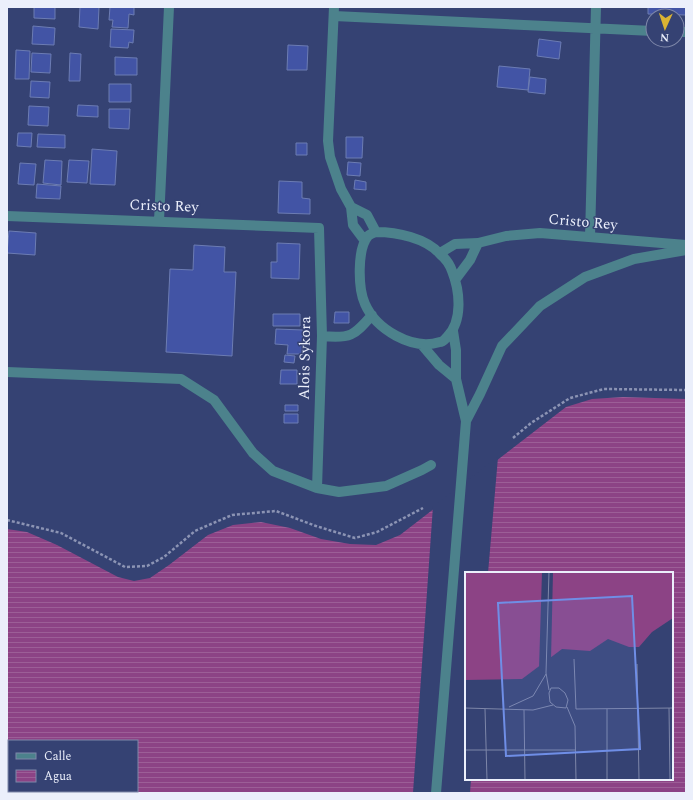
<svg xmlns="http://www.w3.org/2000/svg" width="693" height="800" viewBox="0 0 693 800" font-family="Spectral,serif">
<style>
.water{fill:url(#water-rules);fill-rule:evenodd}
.pier{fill:#354273}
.building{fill:#4254a5;stroke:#6c7cb3}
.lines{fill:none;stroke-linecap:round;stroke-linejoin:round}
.path{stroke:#8c94b4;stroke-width:2.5;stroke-dasharray:3 2;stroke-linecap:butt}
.minor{stroke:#4c828c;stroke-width:10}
.labels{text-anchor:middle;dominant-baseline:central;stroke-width:3;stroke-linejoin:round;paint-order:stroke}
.street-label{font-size:15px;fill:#ebeffb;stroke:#354273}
.inset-road{fill:none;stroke:#7e87a9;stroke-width:1}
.view{fill:#6f8ee6;fill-opacity:0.15;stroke:#6f8ee6;stroke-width:2}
.inset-edge{fill:none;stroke:#ebeffb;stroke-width:2}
</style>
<defs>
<pattern id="water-rules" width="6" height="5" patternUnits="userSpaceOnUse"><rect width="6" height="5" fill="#8c4385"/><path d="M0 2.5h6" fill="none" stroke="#9c5e97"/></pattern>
</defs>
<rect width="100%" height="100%" fill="#354273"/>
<path class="water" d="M623 397 686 399V793H7V529L27 532 57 545 118 577 134 581 150 578 169 565 208 535 233 525 261 522 290 528 321 539 350 544 376 545 400 535 566 407 592 399ZM466 573H672V779H466ZM9 741H137V791H9Z"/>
<path class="pier" d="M498 457 488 573H466V779H471L470 793H413L433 506Z"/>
<path class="building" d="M34 7H55V19L34 18Z
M80 7H99L98 29 79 27Z
M110 7H134V15L129 14 128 28 112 27 113 20H109Z
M648 7H686V15L648 14Z
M33 26 55 28 54 45 32 44Z
M111 29 134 30 133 43 129 42 128 48 110 47Z
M539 39 561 42 559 59 537 56Z
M288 45 308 46 307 70H287Z
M16 50 30 51 29 79H15Z
M32 53 51 54 50 73 31 72Z
M70 53 81 54 80 81H69Z
M115 57 137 58V75H115Z
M499 66 530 69 528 90 497 87Z
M530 77 546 79 545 94 528 92Z
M31 81 50 82 49 98 30 97Z
M109 84H131V102H109Z
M78 105 98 106V117L77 116Z
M29 106 49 107 48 126 28 125Z
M109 109H130L129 129 109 128Z
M18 133H32L31 147 17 146Z
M38 134 65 135V148L37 147Z
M346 137H363L362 158H346Z
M296 143H307V155H296Z
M92 149 117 151 115 185 90 184Z
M45 160 62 161 61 185 43 183Z
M69 160 89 161 87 183 67 182Z
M348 162 361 163 360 176 347 175Z
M20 163 36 164 34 185 18 184Z
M355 180 366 182V190L354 189Z
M279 181 302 182V198L310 199V214L278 213Z
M37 184 61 186 60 199 36 198Z
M9 231 36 233 35 255 7 253Z
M277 243 300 244 299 279 271 278V262H277Z
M194 245 225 247 224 272H236L232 356 166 352 170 269 193 270Z
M335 312H349V323H334Z
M273 314H300V326H273Z
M276 329 303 330 302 354H287L288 345 275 344Z
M285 355 295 356 294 363 284 362Z
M281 370H297V384H280Z
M285 405H298V411H285Z
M284 414H298V423H284Z"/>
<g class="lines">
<path class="path" d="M513 438 531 423 570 398 604 389 686 390
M7 520 61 533 125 567 147 566 164 557 195 531 232 515 276 511 316 526 355 538 377 532 423 508"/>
<path class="minor" d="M334 7 328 141 330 157 341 189 351 207 353 225 365 241
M334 16 653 31
M677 32H686
M351 207 367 215 376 232
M7 216 319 228 322 336 317 488
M159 221 169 7
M376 232C397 232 426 238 440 254 445 258 450 265 452 271 460 291 463 321 447 337 445 339 443 342 440 342 412 351 376 329 365 304 358 289 357 249 368 236 370 234 373 233 376 232Z
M590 237 596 7
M440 253 455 244 478 243 506 236 540 233 686 245
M455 280 470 260 478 243
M322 336C350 339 354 336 372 315
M422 345 439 365 456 379
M7 372 181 379 214 400 253 453 273 471 317 488 339 492 386 486 422 470 431 465
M466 421 480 394 502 346 540 306 585 277 634 259 686 250
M436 793 466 421 456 379V350L453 331"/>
</g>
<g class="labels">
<g class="street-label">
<text transform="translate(164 206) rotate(2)">Cristo Rey</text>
<text transform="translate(583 222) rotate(5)">Cristo Rey</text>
<text transform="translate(305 358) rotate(-89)">Alois Sykora</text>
</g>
</g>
<g transform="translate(465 572)">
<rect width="208" height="208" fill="#354273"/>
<path d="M0 0H208V46L187 60 174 75H164L143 67 125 79 97 77 57 107 0 108Z" fill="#8c4385"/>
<path d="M77 0H88L86 87 74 97Z" fill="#354273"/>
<path class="inset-road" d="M84 0 81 101 84 118M109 87 111 137 208 136M172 92 174 208M86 116H94L100 121 103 128 101 136 91 135 85 130 84 121ZM44 135 68 124 81 102M102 135 110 154 111 208M0 136 68 138 88 133M204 136 205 208M20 137 22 208M142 137V208M59 138 60 208M0 178H110"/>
<path class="view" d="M167 24 175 177 41 184 33 31Z"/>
<rect width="208" height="208" class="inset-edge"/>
</g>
<rect width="693" height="800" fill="none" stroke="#ebeffb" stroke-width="16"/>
<rect x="8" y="740" width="130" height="52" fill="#354273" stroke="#7e87a9"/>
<rect x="16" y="753" width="20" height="6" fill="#4c828c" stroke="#7e87a9"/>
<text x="44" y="760" font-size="12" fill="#ebeffb">Calle</text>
<rect x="16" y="770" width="20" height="12" fill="url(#water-rules)" stroke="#7e87a9"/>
<text x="44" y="780" font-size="12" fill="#ebeffb">Agua</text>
<g transform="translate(665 28) rotate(183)"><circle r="19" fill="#354273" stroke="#7e87a9"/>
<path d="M0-3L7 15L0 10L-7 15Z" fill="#dab333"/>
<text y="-6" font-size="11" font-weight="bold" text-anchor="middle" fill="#ebeffb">N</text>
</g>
</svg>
